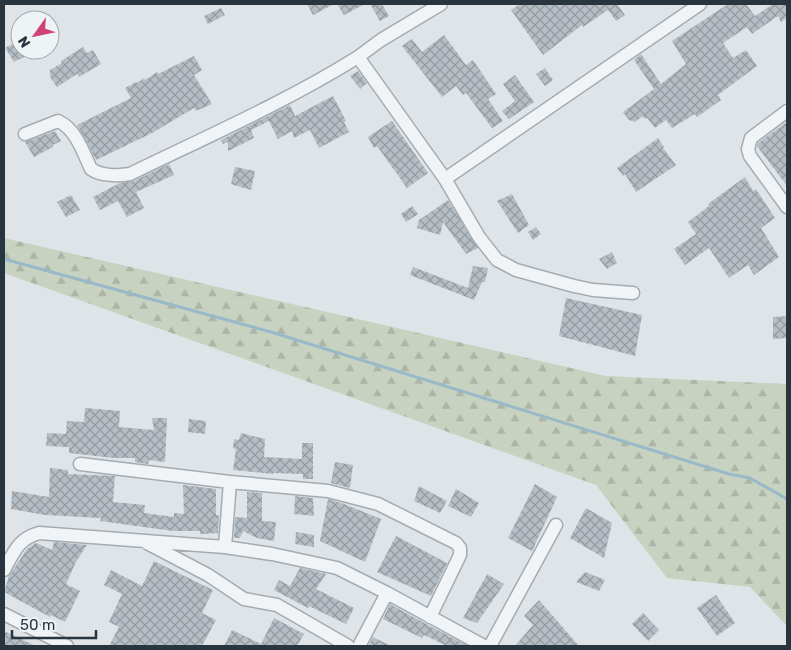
<svg xmlns="http://www.w3.org/2000/svg" width="791" height="650" viewBox="0 0 791 650" font-family="Rubik,sans-serif">
<style>
.forest{fill:url(#forest-firs)}
.lines{fill:none;stroke-linecap:round;stroke-linejoin:round}
.stream{stroke:#9ab9c8;stroke-width:3}
.building{fill:url(#building-cross-hatch)}
.minor-casing{stroke:#a4acb2;stroke-width:15}
.minor{stroke:#f1f4f6;stroke-width:12}
</style>
<defs>
<pattern id="forest-firs" width="22" height="20" patternUnits="userSpaceOnUse" patternTransform="scale(1.25)"><rect width="22" height="20" fill="#c8d2c0"/><path d="M5 1l3.5 6h-7zM16 11l3.5 6h-7z" fill="#acb5a6"/></pattern>
<pattern id="building-cross-hatch" width="8" height="8" patternUnits="userSpaceOnUse" patternTransform="scale(1.25)"><rect width="8" height="8" fill="#b6bec5"/><path d="M0 0l8 8M0 8l8-8" fill="none" stroke="#949ba1"/></pattern>
</defs>
<rect width="100%" height="100%" fill="#dfe4e8"/>
<path class="forest" d="M4 238 606 376 787 384V626L750 587 667 578 596 485 4 273Z"/>
<g class="lines">
<path class="stream" d="M4 259 271 332 729 474 750 478 787 499"/>
</g>
<path class="building" d="M307 4H334L313 15Z
M337 4H365L344 15Z
M370 4H382L389 16 380 21Z
M520 4H617L625 15 616 21 608 10 583 27 582 25 543 55 511 10Z
M728 4H746L755 16 773 4H787V18L781 22 778 16 752 34 747 27 723 43 733 58 746 50 757 66 718 95 721 100 697 117 695 114 672 128 666 120 655 128 647 118 645 119 643 116 635 122 629 120 623 112 654 89 634 60 641 54 661 84 686 64 672 41Z
M221 8 225 15 208 24 204 16Z
M444 35 466 65 473 60 496 94 488 99 503 121 492 128 466 93 463 95 456 86 442 97 402 46 412 39 422 52Z
M20 40V50H38L14 62 5 48Z
M83 47 87 53 93 50 101 64 79 77 77 74 57 87 50 77V70L62 63 61 61Z
M194 56 202 70 194 75 212 104 196 111 194 108 152 133 96 160 85 138 77 125 131 98 125 88 136 82 137 83 144 78 145 80 157 72 158 74Z
M545 68 553 80 545 86 536 74Z
M358 71 367 83 360 89 350 76Z
M515 75 534 102 509 119 502 111 515 101 503 84Z
M333 96 346 121 344 122 349 132 319 148 310 130 294 138 292 131 278 139 269 121 251 130 254 138 228 151V142L223 144 221 140 290 105 295 116Z
M392 121 428 173 407 188 377 146 374 148 368 137Z
M787 122V186L757 146 758 143Z
M55 131 61 141 53 145V147L34 157 25 142Z
M658 138 664 147 663 148 676 165 636 192 625 174 623 176 617 168Z
M169 164 174 175 136 192 144 208 127 217 118 201 100 210 93 197 120 183 134 181Z
M235 167 255 171 251 190 231 184Z
M745 177 753 191 756 189 775 218 761 228 779 257 754 275 748 265 729 278 709 248 685 265 674 249 696 234 688 222 709 206 708 204Z
M512 194 529 225 518 233 497 201Z
M71 195 80 210 66 217 57 202Z
M448 200 478 248 466 254 443 222 440 235 417 228 419 220Z
M412 206 418 214 406 222 401 214Z
M536 227 541 234 533 240 528 232Z
M612 252 617 263 607 269 599 259Z
M473 266 488 268 485 282H482L474 300 410 275 413 267 468 288Z
M566 298 642 315 635 356 559 336Z
M787 316V338L773 339V317Z
M85 408 120 411 119 427 154 430 152 418H167L165 462 149 460 148 464 135 462V458H114L69 453V447L46 446 47 433 66 434 67 421 84 422Z
M189 419 206 421 205 434 188 432Z
M241 433 265 439 264 457 302 459V443H313V479H303V474L273 473V474L233 470 236 449 233 448 234 439 239 440Z
M335 462 353 465 350 488 331 483Z
M50 468 68 470V474L115 476 113 502 145 505 144 513 174 517V513L184 514 183 485 216 489V515H219L218 533 200 534V531H173L100 521 101 518 45 515 11 509 12 491 49 497Z
M535 484 557 497 532 551 508 538Z
M419 486 447 501 440 513 414 501Z
M456 489 479 503 471 517 448 506Z
M247 492 262 493V521L276 522 274 541 257 538 243 531 240 538H234L235 517 247 518Z
M295 496 313 498 314 516 294 514Z
M328 499 344 504 381 519 365 562 320 541Z
M586 508 612 523 604 558 570 538Z
M296 532 314 535V547L295 544Z
M396 536 447 563 431 596 377 572Z
M54 542 87 545 76 562 66 584 80 591 65 622 51 615 50 617 4 592 9 576 27 549 36 543 52 550Z
M154 561 213 590 202 613 216 620 202 646H109L119 627 109 622 122 594 104 585 111 570 142 586Z
M300 568 326 574 316 589 354 608 346 624 309 606 308 608 274 590 279 580 290 586Z
M585 572 605 580 599 591 576 582Z
M487 574 504 584 477 623 463 618Z
M716 595 735 623 717 636 697 608Z
M539 600 579 646H515L533 625 524 616Z
M390 604 426 624 468 646H447L424 635 422 638 383 619Z
M643 613 659 630 648 641 632 624Z
M274 618 304 634 297 646H224L232 630 261 644Z
M4 631 36 646H4Z
M373 637 391 646H368Z"/>
<g class="lines">
<g class="minor-casing">
<path id="minor" d="M441 4 381 40 358 57 445 179 479 237 497 260 516 270 574 286 593 290 633 293
M787 111 751 138 748 149 750 156 787 207
M25 134 58 121C76 129 83 152 91 169 101 176 118 176 130 174 206 137 286 102 358 57
M445 179 700 4
M80 464 230 482 328 491 378 504 456 543 460 548V555L430 617
M147 543 208 575 244 599 277 605 348 646
M225 547 230 482
M4 570C14 552 18 539 39 533L225 547 272 554 337 568 387 593 484 646
M4 614 67 646
M359 646 387 593
M490 646 556 525"/>
</g>
<use href="#minor" class="minor"/>
</g>
<rect width="791" height="650" fill="none" stroke="#28353f" stroke-width="10"/>
<g transform="translate(35 35) rotate(237)"><circle r="24" fill="#eef3f6" stroke="#9fa7ad"/>
<path d="M0-4L9 19L0 12L-9 19Z" fill="#cd4474"/>
<text y="-8" font-size="14" font-weight="bold" text-anchor="middle" fill="#28353f">N</text>
</g>
<path d="M12 630v8h84v-8" fill="none" stroke="#28353f" stroke-width="2.5"/>
<text x="20" y="630" font-size="15" fill="#28353f" stroke="#eef3f6" stroke-width="4" paint-order="stroke">50 m</text>
</svg>
